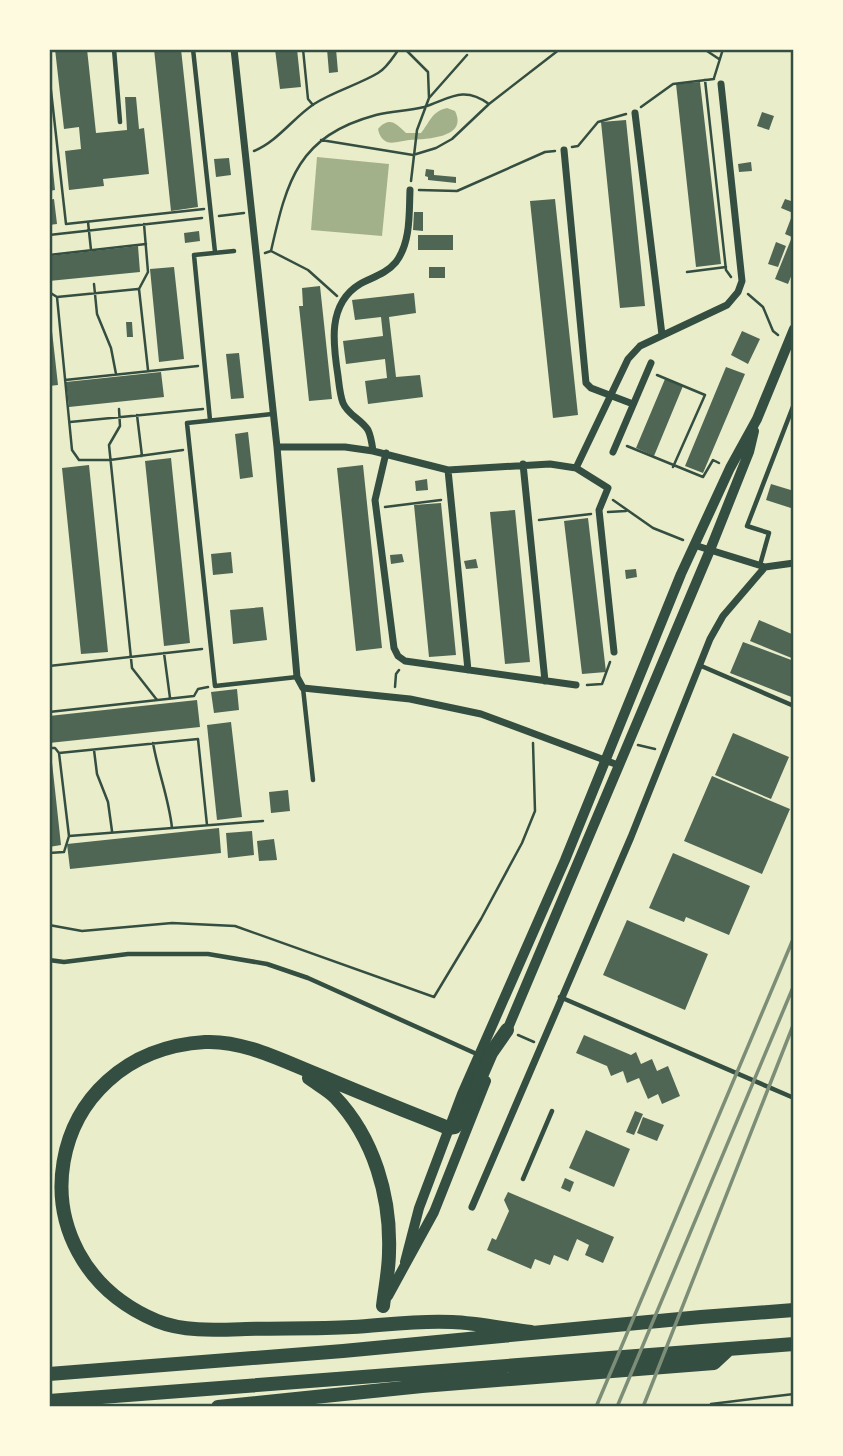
<svg xmlns="http://www.w3.org/2000/svg" width="843" height="1456" viewBox="0 0 843 1456" font-family="Arial,sans-serif">
<style>
.water{fill:#a3b18a}
.building{fill:#4f6655}
.lines{fill:none;stroke-linecap:round;stroke-linejoin:round}
.path{stroke:#344e41;stroke-width:2.5}
.service{stroke:#344e41;stroke-width:4.5}
.minor{stroke:#344e41;stroke-width:7}
.tertiary{stroke:#344e41;stroke-width:10}
.motorway{stroke:#344e41;stroke-width:14}
.rail{stroke:#7c8e77;stroke-width:3.5}
.neatline{fill:none;stroke:#344e41;stroke-width:2.5}
</style>
<rect width="100%" height="100%" fill="#e9edc9"/>
<path class="water" d="M447 108 455 111C469 139 423 139 409 140 402 141 393 144 387 142 381 139 379 134 378 129 389 116 396 123 406 133H421C430 122 432 111 447 108Z
M317 157 389 164 382 236 311 230Z"/>
<path class="building" d="M55 49H87L96 133 127 130 125 97H136L139 129 144 128 149 174 103 179 104 186 69 190 65 151 81 149 79 127 64 129Z
M154 49H181L198 207 171 211Z
M275 49H297L301 87 280 89Z
M327 49H336L338 72 329 73Z
M700 82 721 264 696 267 676 84Z
M762 112 774 116 769 130 757 126Z
M626 120 645 306 620 308 601 122Z
M49 150H51L55 190 49 191Z
M229 158 231 175 216 177 214 159Z
M751 162 752 171 739 172 738 164Z
M426 169 434 170V175L456 177V183L428 180V177L425 176Z
M54 199 57 224 49 225V200Z
M555 199 578 415 553 418 530 201Z
M785 199 794 202V269L788 284 775 279 792 237 785 234 793 213 781 208Z
M414 212H423V231L413 230Z
M199 231 200 241 185 243 184 233Z
M418 235H453V250H418Z
M776 242 786 246 778 267 768 264Z
M138 246 140 272 49 281V256Z
M174 267 184 359 159 362 150 269Z
M429 267H445V278H429Z
M320 286 332 399 309 401 299 306H303L302 288Z
M414 293 416 313 389 317 396 377 420 375 423 397 368 404 365 381 387 378 385 359 346 364 343 341 383 336 381 317 355 320 352 300Z
M49 322H51L58 385 49 386Z
M126 322H132L133 337H127Z
M742 331 760 339 748 364 731 355Z
M239 353 244 398 231 399 226 354Z
M726 367 745 374 703 473 685 466Z
M161 372 164 397 69 407 66 382Z
M665 379 683 386 654 456 636 448Z
M248 432 253 477 240 479 235 434Z
M171 458 190 643 164 646 145 461Z
M89 465 108 652 81 654 62 468Z
M363 465 382 648 356 651 337 468Z
M427 479 428 490 416 491 415 481Z
M771 484 794 491V509L766 500Z
M441 503 456 655 429 657 414 505Z
M515 510 530 662 505 664 490 512Z
M588 518 606 672 582 674 564 521Z
M231 552 233 573 213 575 211 554Z
M402 554 404 562 391 564 390 555Z
M476 559 478 568 466 569 464 561Z
M636 569 637 577 626 579 625 570Z
M263 607 267 640 233 644 230 610Z
M759 620 794 635V659L750 641Z
M743 642 794 661V698L730 673Z
M237 689 239 710 214 713 211 692Z
M197 700 200 727 49 743V716Z
M231 722 242 817 217 820 207 725Z
M733 733 789 757 771 799 715 775Z
M49 753H51L61 845 49 847Z
M712 776 790 809 762 874 684 841Z
M288 790 290 811 271 813 269 792Z
M219 828 221 853 70 869 67 844Z
M252 831 254 855 228 858 226 833Z
M274 839 277 860 259 861 257 841Z
M673 853 750 886 729 935 686 917 684 922 649 908Z
M627 920 708 954 685 1010 603 975Z
M584 1035 631 1055 636 1052 641 1064 652 1059 657 1071 668 1066 680 1096 662 1104 658 1094 648 1099 639 1078 627 1083 623 1071 611 1076 607 1066 576 1053Z
M635 1111 643 1114 634 1135 626 1132Z
M643 1117 664 1125 657 1141 637 1133Z
M586 1130 630 1149 614 1187 569 1168Z
M565 1178 574 1182 570 1192 561 1188Z
M508 1192 614 1237 603 1263 585 1255 589 1245 577 1239 568 1261 554 1255 550 1265 535 1259 531 1269 487 1250 492 1238 496 1240 509 1211 504 1200Z"/>
<g class="lines">
<path class="path" d="M303 49 308 99 313 105
M405 49 428 72 429 98 417 130 411 181
M704 49 719 59
M49 73 66 224 204 209
M714 78 723 49
M705 80 726 270 731 277
M429 98 467 55
M641 107 673 84 714 79
M321 140 413 155 436 148 452 139 489 104 560 49
M572 147 578 146 598 122 626 114
M254 151C278 141 293 118 314 104 334 91 358 85 378 73 387 68 393 57 399 49
M419 190 457 191 545 152 555 151
M219 216 244 213
M88 222 91 250
M144 224 148 272 139 289 148 370
M49 235 202 218
M271 251 308 270 337 296
M265 253 271 251C287 180 298 136 376 115 391 111 408 111 424 107 449 99 463 85 489 104
M49 255 146 244
M687 272 726 267
M94 284 97 314 111 348 116 374
M49 292 57 297 72 450 79 460H110L183 450
M748 294 763 307 773 331 778 335
M57 297 138 289
M657 375 705 395 673 467
M65 380 198 366
M119 409 120 426 109 445 132 668 157 700
M137 415 142 456
M70 422 203 409
M627 446 703 477 713 460 719 463
M613 500 653 528 683 540
M385 507 441 500
M608 512 626 511
M539 520 591 514
M164 653 170 698
M49 666 202 649
M587 685 602 684 610 662
M395 687 396 674 399 670
M49 712 194 696 198 689 208 687
M153 743C158 772 169 799 172 828
M638 745 655 749
M49 748H55L59 753
M94 750 97 774 108 802 112 831
M207 825 198 739 59 753 69 836 263 821
M49 853 64 852 69 836
M49 925 82 931 172 923 235 926 434 997 481 919 522 843 535 811 533 743
M518 1035 534 1042
M711 1404 794 1394"/>
<path class="service" d="M114 49 120 122
M193 49 215 252
M272 414 187 423 215 686 297 677
M210 420 194 255 234 251
M760 565 769 533 747 526 794 404
M699 665 794 706
M303 688 313 780
M49 960 64 962 128 954H208L267 964 308 978 479 1055
M560 997 794 1098
M523 1179 552 1111"/>
<path class="minor" d="M234 49 277 447 297 677 303 688 410 699 481 714 618 765
M635 113 662 335
M564 150 586 383 591 388 633 404
M277 447H345L373 451 448 470 550 464 576 468 628 359 640 346 727 305 738 292 742 281 721 84
M373 451C372 444 371 436 368 430 361 419 348 415 343 403 340 395 339 384 338 376 333 344 327 304 360 284 373 277 386 274 396 262 411 242 409 213 410 190
M613 452 651 363
M386 453 375 500 394 648 398 656 405 661 576 685
M523 464 545 681
M576 468 608 488 599 510 614 652
M448 470 468 670
M765 567 794 563
M472 1207 631 837 710 639 723 616 765 567 694 545"/>
<path class="tertiary" d="M505 1035 710 550 749 452 754 431
M405 1262 419 1208 462 1094 565 860 681 574 730 468 757 419 794 329
M388 1296 434 1212 486 1081"/>
<path class="motorway" d="M507 1030 491 1053 465 1113 455 1127 448 1128C406 1111 363 1094 321 1076 285 1062 244 1040 205 1042 42 1052 7 1258 157 1321 184 1332 217 1330 246 1329 281 1328 317 1329 352 1327 385 1325 419 1320 452 1322 478 1323 505 1329 531 1332
M309 1078C317 1084 328 1090 335 1097 374 1138 391 1197 389 1252 389 1270 385 1288 383 1306
M49 1374 343 1351 701 1317 794 1310
M49 1401 794 1344
M218 1407 422 1386 714 1363 729 1349"/>
<path class="rail" d="M596 1407 794 937
M617 1407 794 985
M643 1407 794 1023"/>
</g>
<rect width="843" height="1456" fill="none" stroke="#fefae0" stroke-width="102"/>
<rect x="51" y="51" width="741" height="1354" class="neatline"/>
</svg>
